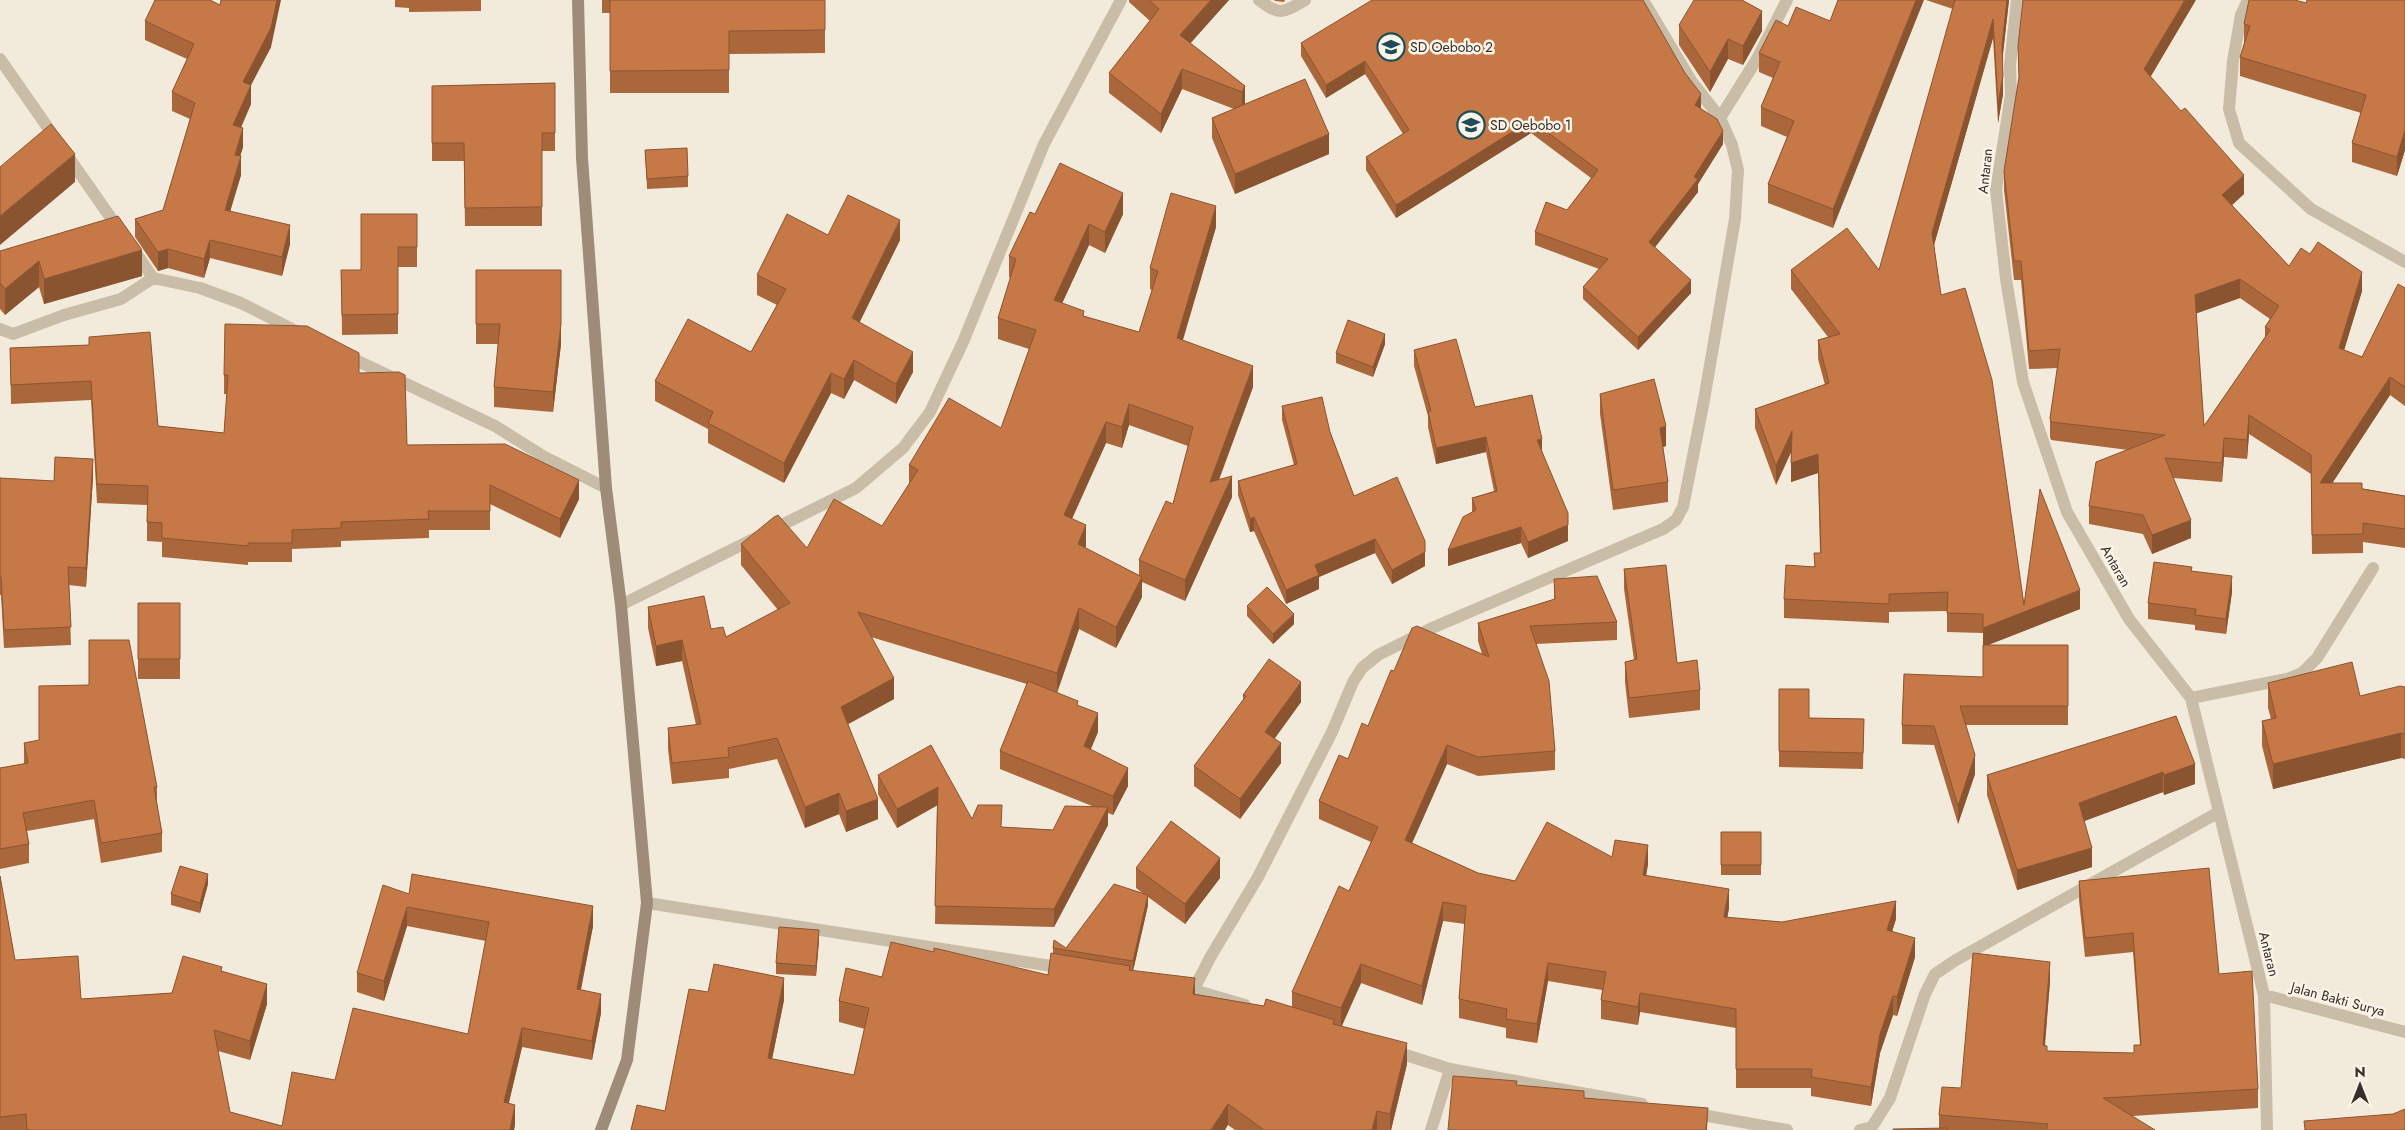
<svg xmlns="http://www.w3.org/2000/svg" width="2405" height="1130" viewBox="0 0 2405 1130" font-family="Jost,sans-serif">
<style>
.lines{fill:none;stroke-linecap:round;stroke-linejoin:round}
.street{stroke:#cabda8;stroke-width:12}
.secondary{stroke:#9e8c79;stroke-width:12}
.wall{fill:#aa673c;fill-rule:evenodd}
.shaded-wall{fill:#8b5431}
.building{fill:#c67846;stroke:#8b5431;fill-rule:evenodd}
.labels{text-anchor:middle;dominant-baseline:central;stroke-width:5;stroke-linejoin:round;paint-order:stroke}
.poi-label{font-size:14px;fill:#372f28;stroke:#faf4e9;text-anchor:start}
.street-label{font-size:14px;fill:#372f28;stroke:#faf4e9}
</style>
<rect width="100%" height="100%" fill="#f2ebdc"/>
<g class="lines">
<path class="street" d="M1259 0C1280 16 1283 13 1305 0
M2017 0 2010 65 2011 95 1996 190 2006 279 2023 382 2067 512 2129 619 2191 698 2264 995 2267 1130
M2248 0 2241 15 2233 61 2229 109 2239 143 2311 209 2405 262
M0 59 120 231
M1720 118 1757 59 1787 0
M132 247 153 278 200 288 241 303 298 332
M0 329 13 334 64 315 121 299 153 278
M345 355 495 426 543 456 606 488
M621 605 856 488 903 448 930 412 963 342 1044 144 1121 0
M2191 698 2287 679 2302 673 2317 658 2373 568
M647 903 1064 968
M1187 988 1245 1005
M1194 989 1211 956 1258 877 1332 732 1353 682 1362 668 1378 655 1432 628 1663 529 1676 520 1683 507 1704 400 1735 219 1738 170 1732 145 1720 118 1692 82 1643 0
M2264 995 2405 1032
M1393 1051 1450 1069 1642 1104
M1691 1113 1787 1130
M1431 1130 1450 1069
M1860 1130 1872 1127 1890 1098 1925 994 1935 974 1956 960 2219 812"/>
<path class="secondary" d="M578 0 582 158 606 488 621 605 647 903 627 1060 601 1130"/>
</g>
<path class="wall" d="M395 0H481V11L409 12V8L395 7Z
M602 0H825V53L729 54V93H610V13H602Z
M1129 0H1229L1190 43 1245 86V104L1329 154 1235 194 1212 138V118L1234 109 1182 89 1161 133 1109 93V73L1150 21 1129 2Z
M1274 0H1285L1284 2 1275 1Z
M1838 0 1833 228 1768 203V184L1787 137 1761 126V107L1773 78 1759 72V53L1788 26 1830 21Z
M1926 0H2009L2002 60 2003 94 1998 123 1993 38 1934 245 1941 295 2024 605 2080 609 1988 645H2068V725H1966L1975 774 1958 824 1934 745 1902 744V725L1983 677V633L1947 632V611L1889 612V623L1784 618V599L1814 567 1820 553 1818 473 1791 482V452L1776 485 1755 428V409L1825 385 1818 359V340L1828 337 1791 289V270H1879L1953 9Z
M2405 0V150L2397 176 2352 162V143L2361 113 2240 76V57L2244 44V24L2306 3Z
M145 21 271 47 251 85V104L241 128 243 147 240 156 241 175 230 211 290 244 282 276 210 258 204 278 168 268 158 271 135 237V219L163 210 190 119 172 111V92L187 59 145 40Z
M1679 25 1762 31 1743 65 1728 59 1710 92 1679 45Z
M1301 43 1701 107V108L1723 144 1698 184V192L1655 247 1691 293 1638 350 1583 299V287L1599 269 1535 245V232L1567 210 1591 178 1531 133 1396 218 1366 170V157L1403 134 1365 74 1326 98 1301 56Z
M2018 46 2150 77 2244 194 2232 205 2289 266 2362 291 2344 350 2362 357 2405 288V406L2390 395 2332 483 2405 496V548L2363 542V553L2312 554 2311 474 2249 434 2247 459 2224 457 2222 482 2173 478 2191 538 2152 554 2143 534 2089 524V506L2128 450 2051 440 2050 437V418L2058 368 2029 369 2021 280H2014L2004 190V171L2019 80ZM2240 298 2270 319 2265 327V338L2204 426 2196 313Z
M555 83V151H542V226H465L464 161H432V86Z
M645 150 688 176V187L647 189Z
M417 214V267H398V334L342 335 341 270H361Z
M1035 214H1123L1105 253 1089 245 1062 303 1084 316 1139 332 1152 290 1150 289V268L1216 227 1183 340 1253 387 1219 480 1232 497 1185 601 1142 582V597L1116 648 1079 629 1057 692 1078 706 1098 732 1091 749 1128 786 1113 815 1108 813V825L1054 927 935 924 937 805 897 828 878 794V775L972 819 1002 827 1053 830 1092 806 1000 769V751L1027 684 871 637 894 699 848 724 878 819 846 832 839 814 805 828 777 759 729 769V778L672 784 668 749V728L696 725 682 661 656 666 648 628V607L711 629 726 637 778 610 741 565V544L807 548 882 526 909 484V465L1001 428 1029 349 998 339V318L1011 278 1009 277V256ZM1129 425 1188 446 1173 504 1139 560V575L1085 548 1086 546 1072 519 1106 443 1122 448Z
M828 235 900 240 859 322 913 372 896 404 854 380 844 399 831 393 784 483 708 443V429L655 401V381L751 352 777 305 757 295V275Z
M0 251 142 276 44 304 39 287 5 315 0 309Z
M476 270 561 344 553 412 494 407V387L498 344H476Z
M89 337 158 426 224 433 227 394H224V375L359 373 407 445 579 499 560 538 490 504V530H429V538L341 541V547L292 549V562H248V565L162 557V542L147 541V505L97 503 91 400 11 404 10 348 89 345Z
M1385 344 1373 377 1336 363V353Z
M1414 350 1475 407 1542 451 1568 541 1528 558 1521 543 1448 566 1472 512V498L1494 491 1486 452 1436 464 1428 427V416L1414 366Z
M1600 394 1666 446 1663 447 1668 482V502L1613 510 1600 414Z
M1282 406 1330 432 1354 496 1425 566 1392 584 1375 553 1319 577V589L1286 604 1254 531 1250 532 1238 495V481L1294 465 1282 420Z
M93 477 86 587 69 585 71 645 4 648 1 595H0V478L54 481Z
M1624 569 1677 663 1700 690V710L1629 718 1625 682V662L1634 660 1624 589Z
M2192 571 2232 592 2226 634 2195 630V625L2148 619V603Z
M1554 579 1617 622V640L1536 644 1555 751V770L1478 776 1447 764 1412 843 1478 873 1515 881 1612 857 1648 864 1646 875 1729 908 1727 918 1782 922 1896 919 1892 931 1915 957 1897 1016 1893 1015 1880 1053 1871 1106 1811 1096V1088H1736V1028L1640 1012 1638 1025 1601 1019V1000L1602 990 1548 981 1537 1043 1506 1038V1028L1459 1018V999L1465 924 1443 921 1422 1005 1361 983 1342 1026 1407 1064 1391 1130H1235L1228 1125 665 1111 708 992 784 1000 772 1059 854 1075 865 1029 839 1022V1001L882 977 934 952 1048 975 1053 954V948H1066L1144 894 1136 888V868L1220 878 1185 924 1148 897V905L1133 971 1195 994 1264 1006 1292 1007V992L1349 891 1371 842 1319 819V801L1348 759 1368 726 1394 671 1482 654 1478 641V623L1554 599Z
M138 603H180V679H138Z
M1247 606 1294 624 1273 644 1247 616Z
M2268 683 2360 696 2405 687V759L2401 758 2273 789 2262 746V721L2271 719 2268 708Z
M1779 689 1809 718 1864 719 1863 769 1779 767Z
M1243 695 1301 702 1274 739 1281 763 1240 819 1194 786V766L1243 700Z
M2176 716 2195 784 2164 795 2163 792 2084 821 2092 867 2017 890 1987 795V775Z
M24 743 157 787V806L162 833V852L101 863 94 819 27 831 29 844V863L0 869V768L24 764Z
M1721 832H1761V875H1721Z
M0 876 15 960 81 999 172 993 222 971 267 1004 250 1060 218 1051 230 1112 282 1126 335 1080 468 1034 486 941 407 926 384 1001 357 992V973L409 894 593 926 581 990 601 1013 592 1060 522 1047 509 1103 515 1124 514 1130H0Z
M2079 881 2219 974 2258 1089V1108L2132 1116 2155 1130H1893L1939 1128V1115L2050 981 2045 1046 2047 1051 2134 1053V1045H2140L2133 952 2085 957 2079 900Z
M208 884 200 913 171 905V894Z
M819 940 816 976 776 974V963Z"/>
<path class="shaded-wall" d="M277 0H281L271 47 251 85V104L233 144V125L243 82Z
M1211 0H1229L1180 55V35Z
M1916 0H1924L1833 228V209Z
M2007 0H2009L2002 64V45Z
M2185 0H2196L2144 88V69Z
M1762 11V31L1743 65V46Z
M1993 19V38L1932 252V233Z
M1728 39V59L1710 92V72Z
M1365 61V74L1326 98V85Z
M1182 69V89L1161 133V114Z
M2003 76V94L1998 123V104Z
M1245 86V106L1242 112V92Z
M1701 94V107L1695 118V105Z
M1531 120V133L1396 218V205Z
M243 128V147L235 173V155Z
M2405 130V150L2397 176V157Z
M1723 131V144L1698 184V192L1649 255V242L1694 177Z
M1329 134V154L1235 194V174Z
M75 154V182L0 245V216Z
M241 156V175L225 229V210Z
M2244 175V194L2222 214V195Z
M1123 193V214L1105 253V232Z
M1216 206V227L1177 359V338Z
M900 220V240L852 338V318Z
M1089 224V245L1054 321V300Z
M290 225V244L282 276V257Z
M210 240V258L204 278V259Z
M168 249V268L158 271V252Z
M142 250V276L44 304V279Z
M39 261V287L5 315V289Z
M2362 272V291L2339 367V348Z
M2240 279V298L2195 314V295Z
M1691 280V293L1638 350V337Z
M561 324V344L553 412V392Z
M1385 334V344L1373 377V367Z
M913 352V372L896 404V384Z
M854 360V380L844 399V379Z
M1253 366V387L1210 503V482Z
M831 373V393L784 483V463Z
M2390 377V395L2320 502V483Z
M1129 404V425L1122 448V427Z
M2249 415V434L2247 459V440Z
M1106 422V443L1064 536V515Z
M1666 426V446L1660 448V428Z
M1792 431V450L1776 485V466Z
M1486 437V452L1436 464V448Z
M2224 438V457L2222 482V463Z
M1542 439V455L1537 440Z
M1818 454V473L1791 482V463Z
M93 459V477L86 587V568Z
M1232 476V497L1185 601V580Z
M579 480V499L560 538V519Z
M1254 517V531L1250 532V519Z
M2191 520V538L2152 554V535Z
M1086 525V546L1078 565V544Z
M1568 525V541L1528 558V542Z
M1521 527V543L1448 566V550Z
M1375 539V553L1319 577V589L1286 604V590L1315 565Z
M1425 552V566L1392 584V570Z
M2232 576V592L2226 634V619Z
M1142 577V597L1116 648V627Z
M2080 590V609L1983 647V628Z
M1079 608V629L1057 693V673Z
M1294 614V624L1273 644V634Z
M682 640V661L656 666V646Z
M894 678V699L841 728V707Z
M1301 682V702L1265 752V732Z
M1098 713V732L1084 764V746Z
M2401 733V758L2273 789V764Z
M1281 743V763L1240 819V799Z
M1447 745V764L1405 859V840Z
M1975 755V774L1958 824V806Z
M2195 764V784L2164 795V775Z
M1128 768V786L1113 815V796Z
M2163 772V792L2079 823V803Z
M938 787V805L897 828V809Z
M839 793V814L805 828V807Z
M878 799V819L846 832V811Z
M1108 807V825L1054 927V909Z
M1648 845V864L1643 894V875Z
M2092 848V867L2017 890V870Z
M1220 858V878L1185 924V904Z
M208 874V884L200 913V903Z
M1729 889V908L1724 936V917Z
M1148 895V905L1133 971V961Z
M1896 901V919L1887 948V930Z
M1443 902V921L1422 1005V986Z
M593 906V926L577 1008V989Z
M407 907V926L384 1001V981Z
M819 930V940L816 976V966Z
M1915 938V957L1897 1016V997Z
M2050 962V981L2043 1065V1045Z
M1548 963V981L1537 1043V1024Z
M1361 964V983L1341 1027V1008Z
M784 978V1000L768 1079V1058Z
M1195 978V1000L1193 994Z
M267 984V1004L250 1060V1041Z
M1640 993V1012L1638 1025V1007Z
M601 994V1013L592 1060V1041Z
M1893 996V1015L1880 1053 1871 1106V1087L1880 1034Z
M522 1028V1047L504 1122V1102Z
M1407 1043V1064L1391 1130H1390V1114Z
M1228 1104V1125L1225 1130H1211Z
M515 1105V1124L514 1130H510Z
M1708 1108 1707 1130H1706Z
M1377 1111V1130H1372Z"/>
<path class="building" d="M155 0H210L220 5 221 0H277L271 28 243 82 251 85 233 125 243 128 235 155 241 156 225 210 290 225 282 257 210 240 204 259 168 249 158 252 135 219 163 210 195 103 172 92 194 44 145 21Z
M610 0H825V30L729 31V70L610 71Z
M1149 0H1211L1180 35 1245 86 1242 92 1182 69 1161 114 1109 73 1159 9Z
M1372 0H1643L1685 73 1701 94 1695 105 1717 119 1723 131 1694 177 1698 179 1649 242 1691 280 1638 337 1583 287 1608 259 1535 232 1546 202 1567 210 1598 170 1531 120 1396 205 1366 157 1409 130 1365 61 1326 85 1301 43Z
M1694 0H1742L1762 11 1743 46 1728 39 1710 72 1679 25Z
M1838 0H1916L1833 209 1768 184 1794 121 1761 107 1780 62 1759 53 1776 20 1788 26 1796 7 1830 21Z
M1955 0H2007L2002 45 2003 76 1998 104 1993 19 1932 233 1941 295 1965 288 1992 380 2024 605 2040 489 2080 590 1983 628V614L1947 613 1948 592 1889 594V604L1784 599 1786 565 1815 567 1814 553H1821L1818 454 1791 463 1792 431 1776 466 1755 409 1829 383 1818 340 1840 334 1791 270 1847 228 1879 270Z
M2023 0H2185L2144 69 2181 111 2185 108 2244 175 2222 195 2289 266 2301 248 2310 254 2318 242 2362 272 2339 348 2362 357 2398 284 2405 288V387L2390 377 2320 483H2362V489L2405 496V529L2363 523V534L2312 535 2311 455 2249 415 2247 440 2224 438 2222 463 2165 458 2191 520 2152 535 2143 515 2089 506 2096 462 2165 435 2051 422 2050 418 2060 349 2029 351 2021 261H2014L2004 171 2019 77 2018 46ZM2240 279 2279 306 2265 327 2270 330 2204 426 2195 295Z
M2249 0H2295L2306 3 2307 0H2405V130L2397 157 2352 143 2366 95 2240 57 2250 26 2244 24Z
M1305 79 1329 134 1235 174 1212 118Z
M555 83V133H542V207L465 208 464 143H432V86Z
M51 124 75 154 0 216V167Z
M687 148 688 176 647 179 645 150Z
M1060 163 1123 193 1105 232 1089 224 1054 300 1084 311 1083 316 1139 332 1158 271 1150 268 1171 193 1216 206 1177 338 1253 366 1210 482 1232 476 1185 580 1139 560 1166 501 1173 504 1193 427 1129 404 1122 427 1106 422 1064 515 1086 525 1078 544 1142 577 1116 627 1079 608 1057 673 858 612 894 678 841 707 878 799 846 811 839 793 805 807 777 738 728 748 729 757 672 763 668 728 701 724 682 640 656 646 648 607 704 596 711 629 723 627 726 637 790 603 741 544 774 517 778 515 807 548 834 499 882 526 918 470 909 465 949 398 1001 428 1036 330 998 318 1016 259 1009 256 1030 212 1035 214Z
M848 195 900 220 852 318 913 352 896 384 854 360 844 379 831 373 784 463 708 423 713 412 655 381 688 319 751 352 786 289 757 275 787 214 828 235Z
M361 214H417V247H398V314L342 315 341 270H361Z
M118 216 142 250 44 279 39 261 5 289 0 283V251Z
M476 270H561V324L553 392 494 387 500 324H476Z
M1348 320 1385 334 1373 367 1336 353Z
M225 324 307 326 359 353V373L399 372 405 375 407 445 505 444 579 480 560 519 490 485V511H428L429 519 341 522V528L292 530V543H248V546L162 538V523L147 522 148 486 97 484 91 381 11 385 10 348 89 345V337L150 332 158 426 224 433 228 375H224Z
M1456 339 1475 407 1532 395 1542 439 1537 440 1568 513V525L1528 542 1521 527 1448 550 1463 517 1476 510 1472 498 1497 491 1486 437 1436 448 1428 411H1431L1414 350Z
M1654 379 1666 426 1660 428 1668 482 1613 490 1600 394Z
M1322 397 1330 432 1354 496 1397 477 1425 541V552L1392 570 1375 539 1315 565 1319 575 1286 590 1254 517 1250 519 1238 481 1297 464 1282 406Z
M55 457 93 459 86 568 68 567 71 627 4 630 1 577H0V478L54 481Z
M2154 562 2192 567 2191 571 2232 576 2226 619 2195 615 2196 609 2148 603Z
M1666 565 1677 663 1697 660 1700 690 1629 698 1625 662 1637 659 1624 569Z
M1597 576 1617 622 1530 626 1549 681 1555 751 1478 757 1447 745 1405 840 1478 873 1515 881 1547 822 1612 857 1615 840 1648 845 1643 875 1729 889 1724 917 1782 922 1896 901 1887 930 1915 938 1897 997 1893 996 1880 1034 1871 1087 1811 1077 1812 1069H1736V1009L1640 993 1638 1007 1601 1000 1606 972 1548 963 1537 1024 1506 1019 1507 1009 1459 999 1466 906 1443 902 1422 986 1361 964 1341 1008 1292 992 1339 886 1349 891 1378 827 1319 801 1339 755 1348 759 1362 723 1368 726 1391 670 1394 671 1412 628 1417 626 1489 657 1478 623 1555 599 1554 579Z
M1267 587 1294 614 1273 634 1247 606Z
M138 603H180V659H138Z
M89 640H129L157 787H154L162 833 101 843 94 800 23 813 29 844 0 849V768L28 763 24 743 39 740V686L89 685Z
M1983 645H2068V706H1960L1975 755 1958 806 1934 726 1902 725 1904 674 1983 677Z
M1269 659 1301 682 1265 732 1281 743 1240 799 1194 766 1246 696 1243 695Z
M2352 662 2360 696 2400 686 2405 687V734L2401 733 2273 764 2262 721 2276 718 2268 683Z
M1028 681 1078 701 1077 705 1098 713 1084 746 1128 768 1113 796 1000 751Z
M1779 689H1809V718L1864 719 1863 753 1779 751Z
M2176 716 2195 764 2164 775 2163 772 2079 803 2092 848 2017 870 1987 775Z
M931 745 972 819 978 805H1002L1001 827 1053 830 1065 806 1108 807 1054 909 935 906 938 787 897 809 878 775Z
M1171 821 1220 858 1185 904 1136 868Z
M1721 832H1761V865H1721Z
M180 866 208 874 200 903 171 894Z
M2209 868 2219 974 2252 971 2258 1089 2103 1098 2155 1130H2046L2048 1124 1939 1115 1942 1087 1961 1088 1973 953 2050 962 2043 1045 2047 1046V1051L2134 1053V1045H2141L2133 933 2085 938 2079 881Z
M412 874 593 906 577 989 601 994 592 1041 522 1028 504 1102 515 1105 510 1130H27L26 1114 0 1117V876L15 960 78 956 81 999 172 993 183 956 222 967 221 971 267 984 250 1041 214 1030 230 1112 282 1126 292 1072 335 1080 353 1008 468 1034 489 922 407 907 384 981 357 973 383 885 409 894Z
M1114 884 1148 895 1133 961 1053 948 1054 940 1066 948Z
M779 927 819 930 816 966 776 963Z
M891 942 934 952V948L1048 975 1051 953 1130 966 1129 970 1195 978 1193 994 1264 1006 1266 999 1335 1020 1333 1024 1407 1043 1390 1114 1377 1111 1372 1130H1264L1228 1104 1211 1130H631L637 1105 665 1111 689 989 708 992 714 964 784 978 768 1058 854 1075 869 1008 839 1001 846 968 882 977Z
M1453 1076 1517 1081 1516 1085 1584 1091V1098L1708 1108 1706 1130H1448Z
M2405 1109V1130H2305L2304 1121 2393 1114Z
M1947 1128V1130H1893V1129Z"/>
<defs>
<g id="school-ring" transform="scale(1.4375)"><circle r="9.5" fill="#faf4e9" stroke="#1e4c59" stroke-width="1.5"/><path d="M0-5L7-2L0 1L-7-2ZM-4 1L0 2.5L4 1V4Q0 6-4 4Z" fill="#1e4c59"/></g>
</defs>
<g fill-rule="evenodd">
<use href="#school-ring" x="1391" y="47"/>
<use href="#school-ring" x="1471" y="125"/>
</g>
<g class="labels">
<g class="poi-label">
<text x="1410" y="47">SD Oebobo 2</text>
<text x="1490" y="125">SD Oebobo 1</text>
</g>
<g class="street-label">
<text transform="translate(1985 171) rotate(-84)">Antaran</text>
<text transform="translate(2116 566) rotate(60)">Antaran</text>
<text transform="translate(2269 954) rotate(76)">Antaran</text>
<text transform="translate(2338 999) rotate(15)">Jalan Bakti Surya</text>
</g>
</g>
<g transform="translate(2360 1085)" stroke="#faf4e9" stroke-width="4" paint-order="stroke">
<path d="M0-4L9 19L0 12L-9 19Z" fill="#372f28"/>
<text y="-8" font-size="14" font-weight="bold" text-anchor="middle" fill="#372f28">N</text>
</g>
</svg>
